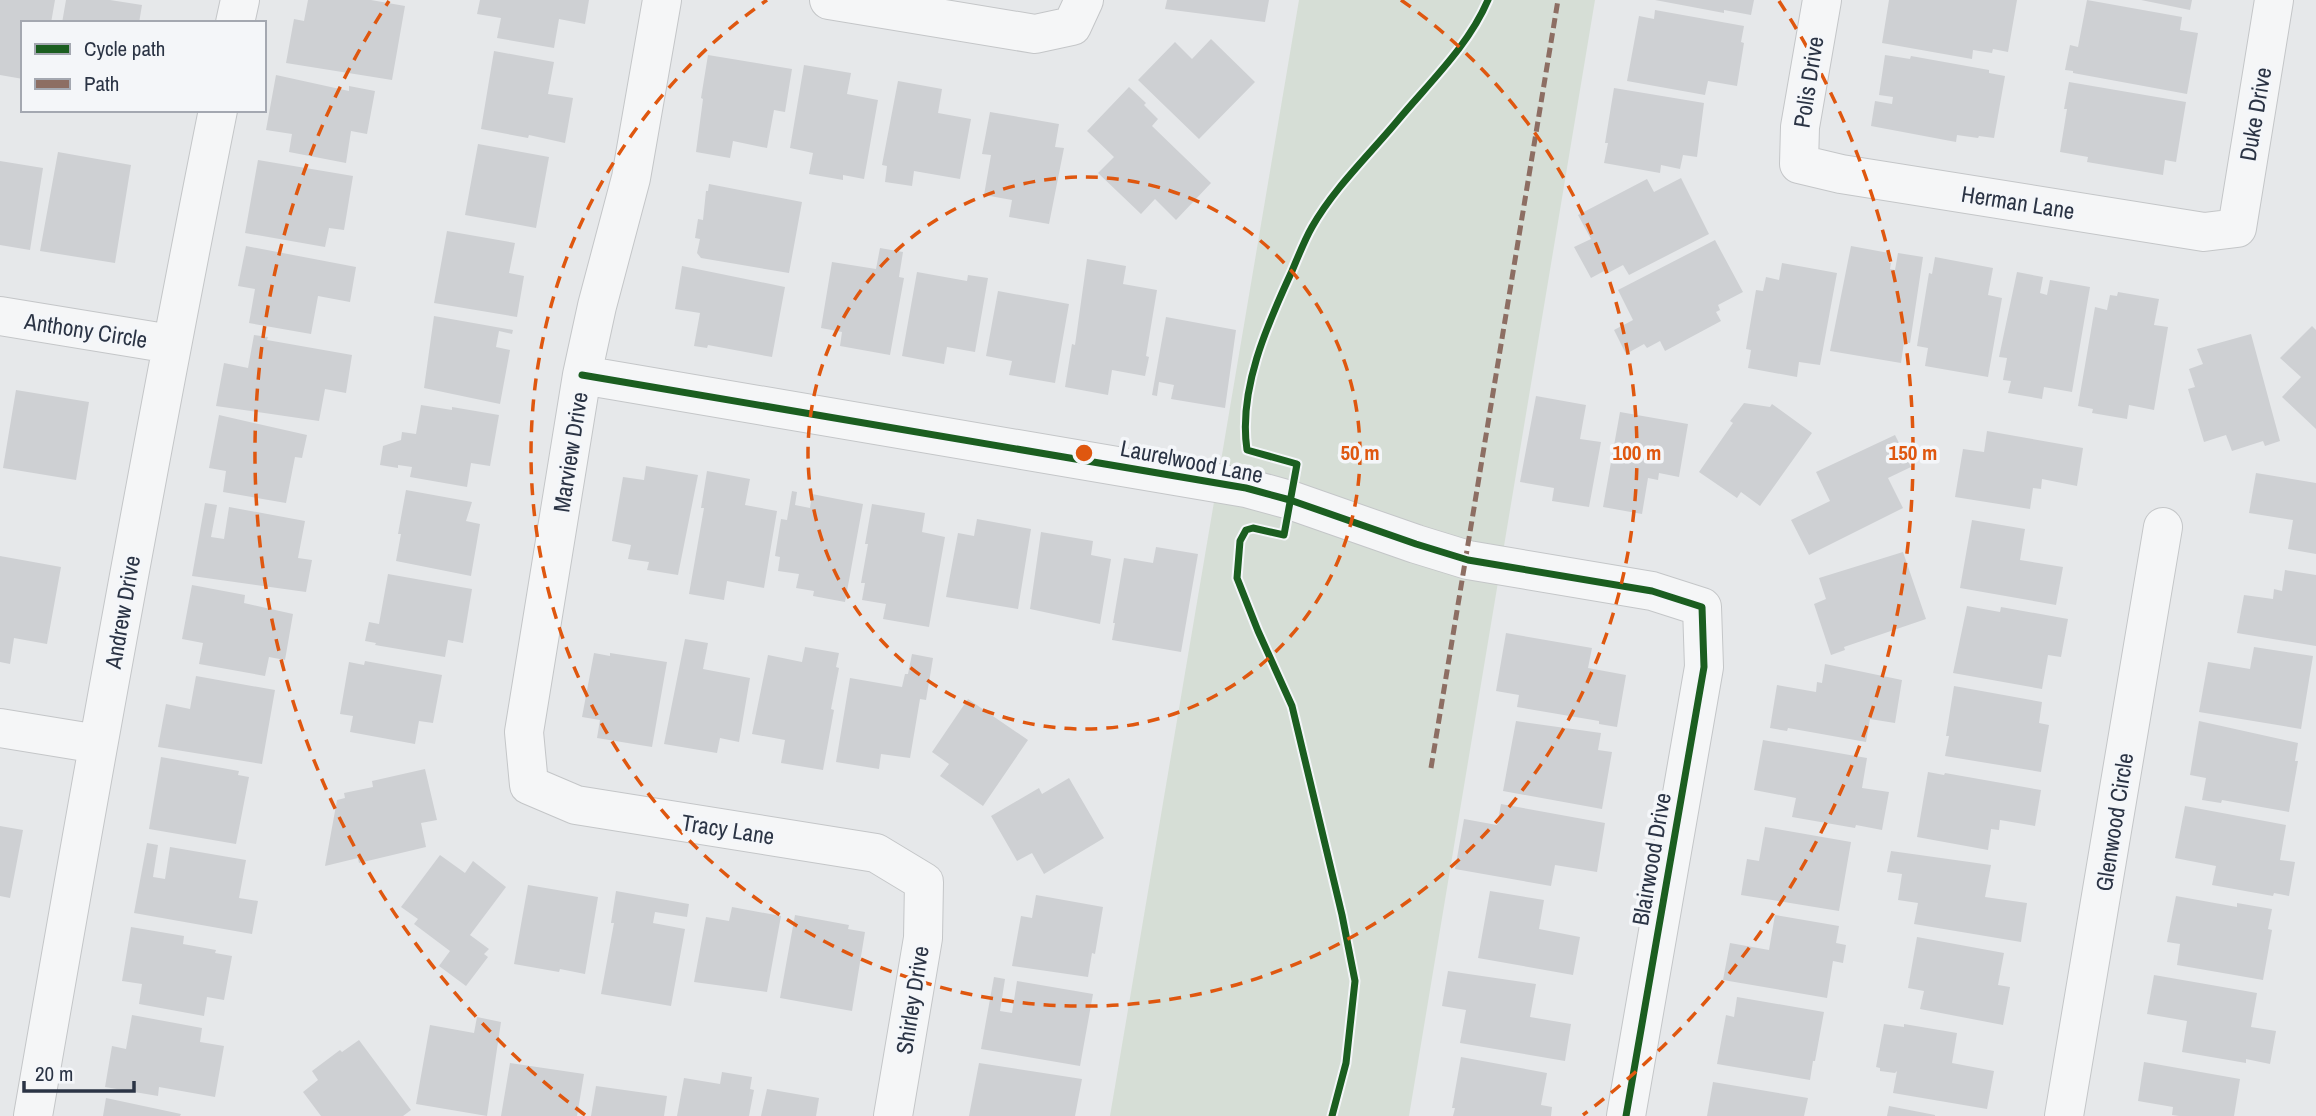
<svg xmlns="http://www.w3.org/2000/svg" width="2316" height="1116" viewBox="0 0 2316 1116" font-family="'Archivo Narrow',sans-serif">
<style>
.green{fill:#d6ded6}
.building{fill:#ced0d3}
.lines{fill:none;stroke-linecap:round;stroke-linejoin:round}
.minor-casing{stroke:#c4c6c8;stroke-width:40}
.minor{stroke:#f5f6f7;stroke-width:38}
.quiet{stroke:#8d6e63;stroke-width:5;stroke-dasharray:10 5;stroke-linecap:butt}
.cycleway-casing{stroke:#f4f6f9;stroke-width:11}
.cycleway{stroke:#1b5e20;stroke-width:7}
.ring{fill:none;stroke:#df570f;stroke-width:3.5;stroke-dasharray:12 9}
.labels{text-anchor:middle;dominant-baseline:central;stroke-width:7;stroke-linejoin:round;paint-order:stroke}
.street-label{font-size:23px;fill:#2b3445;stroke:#f4f6f9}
.centre{fill:#df570f;stroke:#f4f6f9;stroke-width:3.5}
.ring-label{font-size:21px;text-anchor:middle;font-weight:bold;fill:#df570f;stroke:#f4f6f9;stroke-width:7;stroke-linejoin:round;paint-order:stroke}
</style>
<rect width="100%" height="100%" fill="#e6e8ea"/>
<path class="green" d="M1299 0H1595L1409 1116H1110Z"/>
<path class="building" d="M0 0H55L51 23H23V79L0 75Z
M66 0H110L142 5 139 23H62Z
M308 0H371L405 6 392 80 286 63 294 19 304 21Z
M480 0H589L585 24 559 19 554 48 497 38 501 18 477 14Z
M1167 0H1269L1265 22 1165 9Z
M1655 0H1754L1751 15 1724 10V13Z
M1889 0H2017L2008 52 1993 49 1992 53 1973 50 1972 59 1882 43Z
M2087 0 2182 17 2180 30 2198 33 2187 94 2073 73V71L2065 70 2070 45 2078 47Z
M2141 0H2192L2190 10Z
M1655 10 1744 26 1741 42 1744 43 1737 86 1708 81 1705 95 1627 81 1639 16 1654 19Z
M1211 39 1255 82 1199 139 1138 80 1175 42 1192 59Z
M494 51 554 62 548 94 573 98 565 143 529 135 528 138 481 129Z
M708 55 792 69 785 112 774 110 767 148 733 141 730 158 696 152 703 99 701 98Z
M1885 55 1910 59 1911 56 1989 70V73L2005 76 1994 138 1979 136 1978 138 1957 135 1956 142 1871 126 1875 101 1892 104 1893 97 1879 95Z
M804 65 851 73 847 94 878 100 864 179 843 175V180L809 174 813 153 790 148Z
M276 75 349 91V86L375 91 367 134 351 131 346 163 289 152 292 134 266 130Z
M898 81 942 89 938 113 971 119 960 179 914 171 912 186 885 182 887 166 882 165Z
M2069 82 2186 102 2176 162 2165 160 2163 175 2087 162 2088 157 2060 152 2067 109H2064Z
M1129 87 1146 103 1144 105 1158 119 1152 126 1211 183 1176 220 1155 199 1141 214 1098 173 1114 157 1087 131Z
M1614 88 1704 103 1697 157 1683 155 1680 169 1661 165 1660 173 1604 163 1608 143H1605Z
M990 112 1059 124 1055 147 1064 148 1049 224 1009 217 1012 200 984 195 991 155 982 154Z
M478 144 549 157 536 228 465 215Z
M58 152 131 165 115 263 40 251Z
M258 160 353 176 344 230 329 228 325 247 245 233Z
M0 161 43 168 30 250 0 245Z
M1681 178 1709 234 1629 275 1623 265 1608 273 1606 270 1591 278 1574 247 1591 239 1578 215 1647 179 1654 192Z
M709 184 802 202 789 273 701 258 697 253 700 239 695 238 698 219 703 220 706 191H708Z
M447 231 515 243 509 273 524 276 517 317 434 303Z
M1715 240 1743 292 1718 305 1720 310 1716 312 1721 321 1665 351 1660 341 1647 348 1644 344 1626 354 1614 330 1633 320 1618 290Z
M246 246 356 267 350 302 318 296 311 334 249 323 255 289 238 286Z
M1851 246 1889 253 1888 262 1891 263 1890 269 1895 270 1898 253 1923 257 1910 343 1904 342 1901 363 1830 351Z
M880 248 903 252 899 277 904 278 890 355 840 346 842 332 821 328 832 262 876 269Z
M1935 257 1993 268 1988 295 2002 298 1988 377 1925 366 1928 348 1917 346 1929 273 1932 274Z
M1087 259 1126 266 1123 284 1157 290 1146 356 1149 357 1145 376 1112 370 1108 395 1065 387 1072 344 1075 345Z
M1782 263 1837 273 1820 365 1799 362 1797 377 1748 368 1751 350 1746 349 1756 290 1763 291 1766 277 1779 280Z
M682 266 785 287 772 357 708 345 707 348 694 346 700 313 675 309Z
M917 272 967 281 968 275 988 278 975 352 947 347 944 364 902 356Z
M2017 272 2043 277 2040 293 2047 295 2050 280 2090 287 2072 392 2044 387 2042 399 2008 393 2011 381 2003 380 2007 358 1999 357Z
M998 291 1069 304 1055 383 1009 375 1012 361 986 356Z
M2118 292 2159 299 2154 325 2168 327 2154 410 2129 405 2127 419 2092 413 2093 409 2078 406 2095 307 2107 310 2110 295 2117 296Z
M434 316 513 330 512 334 499 331 496 347 510 350 500 404 424 388Z
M1166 317 1236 330 1225 408 1171 399 1174 385 1159 382 1157 396 1152 395Z
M2312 326 2316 330V429L2282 397 2301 377 2280 358Z
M2251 334 2280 441 2265 446 2263 441 2232 451 2226 435 2204 442 2188 389 2195 387 2189 369 2203 364 2197 349Z
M254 335 268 337 267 340 352 355 346 393 325 389 319 421 216 406 224 363 248 368Z
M16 390 89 402 76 480 3 468Z
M1536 396 1586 405 1580 439 1601 442 1589 507 1552 501 1554 488 1520 482Z
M1744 403 1770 407 1772 404 1812 433 1760 506 1741 492 1737 498 1699 472 1733 423 1730 421Z
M421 405 452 410V407L499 415 490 466 471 463 467 487 410 477 412 467 398 465V468L380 465 383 446 401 440 402 432 416 434Z
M1620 412 1688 424 1679 477 1659 473 1658 480 1648 478 1642 514 1603 507Z
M219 415 307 435 302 458 295 457 286 503 223 492 226 471 209 468Z
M1987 431 2083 448 2077 486 2042 479 2041 489 2033 488 2030 509 1955 497 1963 449 1984 452Z
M1895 435 1911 467 1888 478 1903 508 1809 555 1791 520 1830 501 1816 472Z
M646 466 698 475 678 575 647 570 649 562 628 559 631 545 612 541 623 477 644 480Z
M707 471 750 479 745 505 777 511 764 588 727 581 724 600 689 594 704 508H701Z
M2256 473 2316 483V554L2288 549 2293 520 2249 513Z
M406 490 472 502 466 521 480 524 471 576 396 561 401 534H398Z
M792 491 797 492 795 505 810 508 812 494 863 504 845 602 813 596 814 591 796 588 799 574 778 571 780 557 775 556 781 519 787 520Z
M205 503 217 505 211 537 224 539 229 507 305 521 298 558 312 560 306 592 192 576Z
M872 504 925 513 922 532 945 537 929 627 883 619 886 604 862 600 865 583H861L868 544H865Z
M977 519 1031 529 1018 609 946 597 958 533 974 536Z
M1972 520 2025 529 2020 560 2063 567 2056 605 1960 588Z
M1041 532 1093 541 1091 555 1111 559 1100 624 1030 609Z
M1156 547 1198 554 1181 652 1112 640 1115 623H1113L1124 558 1153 563Z
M1903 552 1926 619 1844 647 1845 650 1831 655 1814 604 1826 599 1819 578Z
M0 556 61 567 47 644 14 638 10 664 0 662Z
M2285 570 2316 575V646L2237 633 2244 595 2273 599 2274 589 2282 591Z
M388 574 472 589 463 643 448 640 445 657 375 645 376 643 365 641 369 622 379 624Z
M192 585 245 595 244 603 293 614 285 660 269 657 265 676 199 664 203 643 182 639Z
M1967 606 2000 612 2001 607 2068 619 2061 657 2048 655 2042 689 1953 673Z
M1506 633 1592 648 1588 668 1626 675 1617 727 1599 724V721L1517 707 1519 695 1496 691Z
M685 639 708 643 703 669 750 678 739 742 720 738 717 753 664 744Z
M805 647 839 653 836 667 839 668 831 709 834 710 823 770 781 763 785 740 752 734 768 655 802 662Z
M2254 647 2313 656 2301 729 2199 712 2208 662 2250 669Z
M594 653 610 656V653L667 662 652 747 597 738 600 720 582 717Z
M912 654 933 658 926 700 920 699 910 758 881 754 879 769 836 762 850 678 902 687 905 674H908Z
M365 661 442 675 433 723 419 721 415 744 350 732 353 716 340 714 349 662 364 665Z
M1825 664 1902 680 1895 723 1870 719 1866 742 1788 728 1787 731 1770 728 1777 685 1816 692 1817 682 1822 683Z
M196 676 275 690 262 764 158 747 166 704 190 709Z
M1954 686 2042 702 2039 723 2049 725 2041 772 1945 756 1949 736H1946Z
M968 699 1028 740 983 806 940 776 949 764 932 752Z
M1516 721 1601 733 1598 750 1612 752 1602 809 1503 791Z
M2199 721 2298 743 2295 761H2298L2289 812 2222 800 2221 803 2202 800 2206 778 2190 775Z
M1763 740 1867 758 1862 788 1889 792 1882 830 1856 825 1855 828 1792 817 1796 798 1754 790Z
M161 757 239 771 238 775 249 777 236 844 149 829Z
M425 769 437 820 421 823 426 847 359 863 358 858 325 866 337 800 345 798 344 793 373 787 372 781Z
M1928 772 1944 775 1945 773 2041 790 2035 826 2000 820 1999 830 1991 829 1988 850 1917 837Z
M1069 778 1104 838 1044 874 1032 853 1017 861 991 816 1039 788 1042 794Z
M1501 804 1605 823 1597 872 1555 865 1551 886 1455 869 1464 819 1497 825Z
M2185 806 2286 825 2280 860 2295 862 2289 896 2274 893 2273 896 2212 885 2216 866 2175 858Z
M0 826 23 830 10 898 0 896Z
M1765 827 1851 842 1839 911 1741 895 1747 859 1759 861Z
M147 843 158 845 153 877 165 879 170 847 246 860 239 898 258 901 252 934 134 913Z
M1891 851 1991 865 1985 897 2027 903 2021 942 1914 924 1918 903 1898 900 1902 874 1887 872Z
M440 855 465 873 473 861 506 887 470 935 489 949 484 954 488 957 466 986 439 966 450 951 414 924 418 919 401 907Z
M528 885 598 897 585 974 560 969 559 972 514 964Z
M616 891 689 904 687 917 655 912 653 923 685 929 671 1006 601 994 614 923H611Z
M1490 891 1544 900 1539 929 1580 937 1573 975 1478 958Z
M1036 895 1103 907 1095 954 1092 953 1088 977 1012 966 1021 916 1032 918Z
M2176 896 2237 907V903L2272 909 2268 929 2272 930 2263 980 2177 965 2180 944 2167 942Z
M732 907 781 916 767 992 694 982 706 917 729 921Z
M795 915 849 925 848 929 865 932 852 1011 780 998Z
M1775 915 1839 926 1836 943 1846 945 1843 963 1833 961 1827 998 1723 980 1730 943 1769 950Z
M131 927 184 936 183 944 216 950 215 953 232 956 224 1000 207 997 204 1016 139 1004 142 984 122 981Z
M1917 937 2004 953 1998 985 2010 987 2003 1025 1920 1009 1924 991 1908 988Z
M1448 971 1536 984 1530 1017 1571 1024 1565 1061 1460 1043 1466 1010 1442 1006Z
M2154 975 2257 993 2251 1027 2276 1031 2270 1064 2246 1059V1063L2182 1052 2187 1021 2147 1014Z
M994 977 1005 979 1000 1011 1012 1013 1017 981 1093 994 1080 1066 981 1049Z
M1737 997 1824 1012 1815 1061H1813L1810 1080 1717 1064 1726 1015 1734 1017Z
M132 1015 202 1028 200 1042 224 1046 215 1097 159 1087 158 1096 105 1087 112 1046 126 1049Z
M477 1017 501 1022 487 1116 416 1104 430 1025 474 1033Z
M1884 1024 1904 1027V1024L1957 1033 1952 1063 1994 1071 1987 1109 1893 1093 1897 1071 1895 1073 1880 1071V1068L1876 1067Z
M359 1040 411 1110 403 1116H321L303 1092 318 1080 312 1071 340 1050 342 1052Z
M1461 1057 1547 1073 1541 1105 1552 1107 1551 1116H1453L1455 1108H1452Z
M2144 1062 2240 1079 2234 1116H2179L2172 1115 2173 1107 2138 1101Z
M510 1063 584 1074 577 1116H501Z
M979 1063 1082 1079 1075 1116H969Z
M722 1072 752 1077 750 1089 754 1090 749 1116H677L684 1078 720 1084Z
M1713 1082 1808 1098 1804 1116H1707Z
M596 1086 667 1096 664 1116H591Z
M767 1089 819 1098 816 1116H761Z
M106 1098 181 1114 180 1116H103Z
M1889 1106 1935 1115V1116H1887Z"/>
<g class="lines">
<g class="minor-casing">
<path id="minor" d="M662 0 631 178 597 306 582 375 524 732 529 785 576 805 876 853 924 882 923 938 893 1116
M829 0 1035 34 1072 26 1084 0
M1822 0 1800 127 1799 164 1841 174 2204 232 2237 228 2274 0
M235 23 240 0
M0 316 171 344
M582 375 1246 488 1290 500 1416 544 1468 560 1652 591 1702 607 1704 667 1626 1116
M0 728 98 744
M33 1116C91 780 151 445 218 110
M2064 1116 2163 527"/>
</g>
<use href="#minor" class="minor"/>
<path class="quiet" d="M1431 768 1558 0"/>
<g class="cycleway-casing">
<path id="cycleway" d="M582 375 1246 488 1290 500 1416 544 1468 560 1652 591 1702 607 1704 667 1626 1116
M1332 1116 1346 1063 1355 981 1342 915 1292 706 1258 631 1237 578 1240 541 1246 530 1253 528 1284 535 1297 464 1247 450C1238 390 1267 325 1292 271 1298 257 1304 241 1312 227 1334 188 1370 154 1399 119 1430 82 1469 45 1488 0"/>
</g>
<use href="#cycleway" class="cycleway"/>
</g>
<g class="ring">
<circle cx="1084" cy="453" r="276"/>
<path d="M1401 0A553 553 0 1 1 767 0"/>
<path d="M585 1115A829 829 0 0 1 389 1M1779 1A829 829 0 0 1 1583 1115"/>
</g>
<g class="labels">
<g class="street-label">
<text transform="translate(1808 82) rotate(-81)">Polis Drive</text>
<text transform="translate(2255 114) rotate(-80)">Duke Drive</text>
<text transform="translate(2018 202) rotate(9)">Herman Lane</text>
<text transform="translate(86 330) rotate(9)">Anthony Circle</text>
<text transform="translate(570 452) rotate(-81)">Marview Drive</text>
<text transform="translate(1192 461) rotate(11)">Laurelwood Lane</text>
<text transform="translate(122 612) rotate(-80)">Andrew Drive</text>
<text transform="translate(2114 822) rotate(-81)">Glenwood Circle</text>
<text transform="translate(728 829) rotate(9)">Tracy Lane</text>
<text transform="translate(1651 859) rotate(-80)">Blairwood Drive</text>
<text transform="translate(912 1000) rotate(-81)">Shirley Drive</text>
</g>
</g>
<circle cx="1084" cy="453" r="10" class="centre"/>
<g class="ring-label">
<text x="1360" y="460">50 m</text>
<text x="1637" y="460">100 m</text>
<text x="1913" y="460">150 m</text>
</g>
<rect x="21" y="21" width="245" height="91" fill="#f4f6f9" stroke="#a4a8b1" stroke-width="2"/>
<rect x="35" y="44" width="35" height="10" fill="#1b5e20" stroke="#a4a8b1" stroke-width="2"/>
<text x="84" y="56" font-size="21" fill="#2b3445">Cycle path</text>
<rect x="35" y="79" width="35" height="10" fill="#8d6e63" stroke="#a4a8b1" stroke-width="2"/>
<text x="84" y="91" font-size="21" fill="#2b3445">Path</text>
<path d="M24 1081v10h110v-10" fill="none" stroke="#2b3445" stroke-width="3.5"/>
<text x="35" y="1081" font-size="21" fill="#2b3445" stroke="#f4f6f9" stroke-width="5" paint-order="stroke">20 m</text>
</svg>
